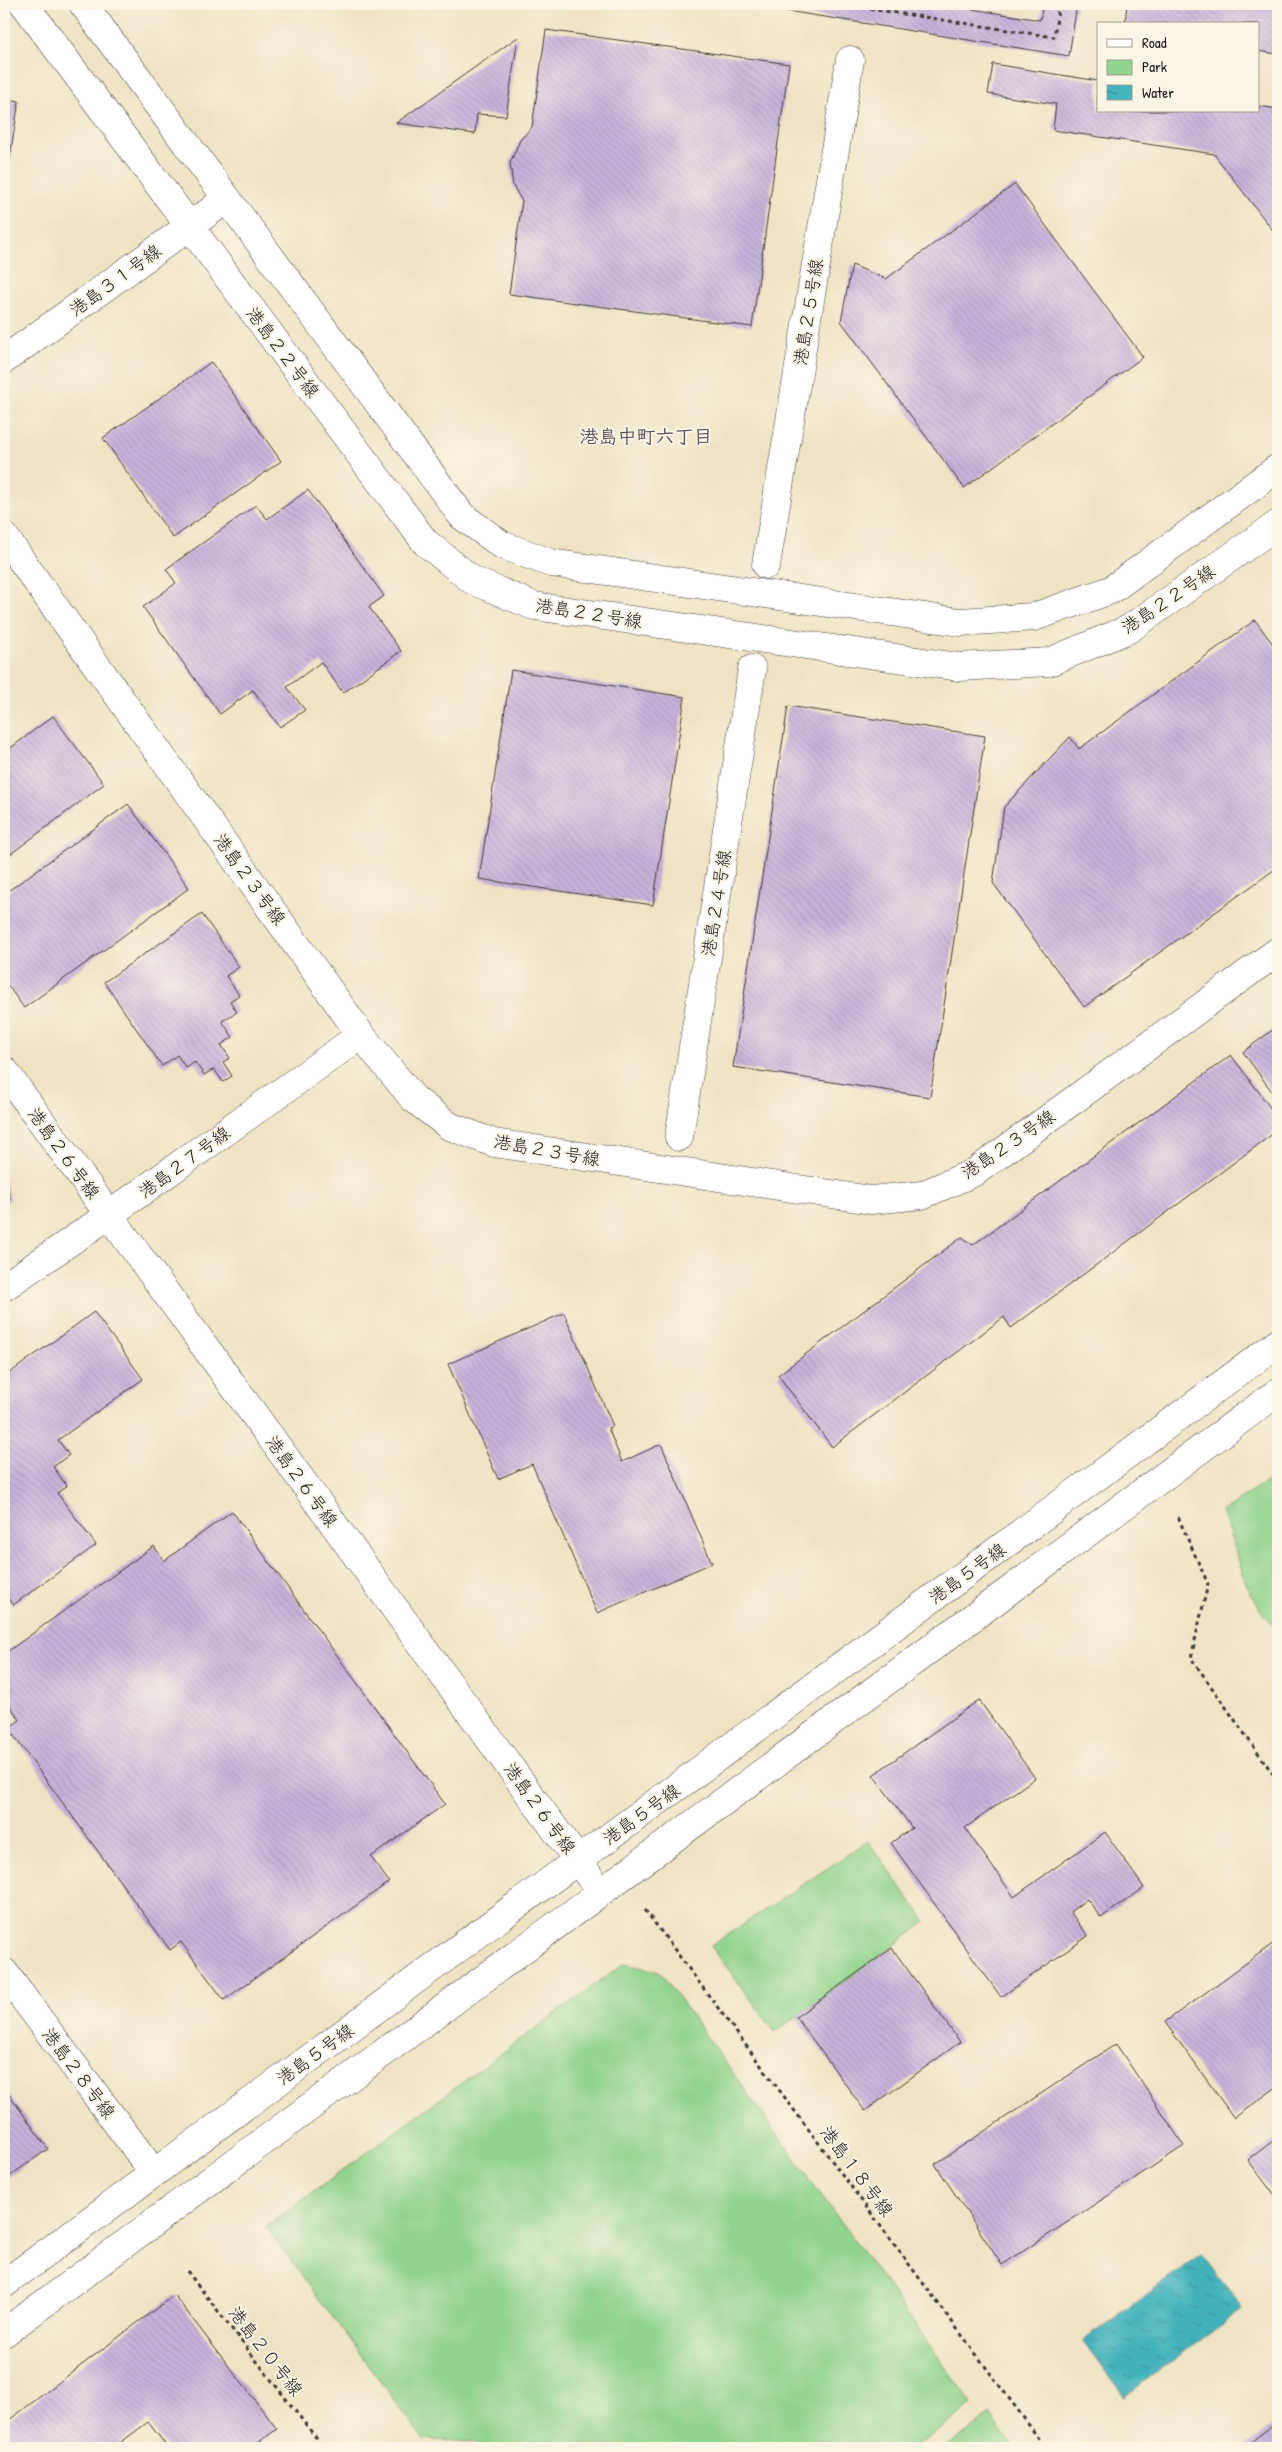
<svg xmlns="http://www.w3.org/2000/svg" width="1282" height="2452" viewBox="0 0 1282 2452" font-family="'Patrick Hand','Klee One',sans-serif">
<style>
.green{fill:#91d48d;stroke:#567854}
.water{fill:url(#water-ripples);stroke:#30686c}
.building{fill:url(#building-back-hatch)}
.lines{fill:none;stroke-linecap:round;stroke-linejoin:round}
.minor-casing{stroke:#3c3a35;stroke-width:29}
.path{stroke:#3c3a35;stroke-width:3;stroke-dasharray:4 4;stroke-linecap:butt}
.minor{stroke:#fff;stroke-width:28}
.labels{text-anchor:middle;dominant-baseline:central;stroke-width:4;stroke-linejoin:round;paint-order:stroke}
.street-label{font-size:18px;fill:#1c1c1c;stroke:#fcf5e5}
.neighbourhood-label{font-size:19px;font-weight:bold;fill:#58515f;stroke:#fcf5e5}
</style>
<defs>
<pattern id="water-ripples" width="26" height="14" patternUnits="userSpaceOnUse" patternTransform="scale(1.25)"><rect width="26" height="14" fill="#43b3bd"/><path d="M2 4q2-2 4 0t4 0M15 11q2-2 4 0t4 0" fill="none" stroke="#379199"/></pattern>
<pattern id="building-back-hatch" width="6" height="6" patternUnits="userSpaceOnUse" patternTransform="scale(1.25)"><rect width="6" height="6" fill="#c8b3db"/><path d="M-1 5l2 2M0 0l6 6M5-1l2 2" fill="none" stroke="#ab99bb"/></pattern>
</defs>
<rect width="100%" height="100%" fill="#fcf5e5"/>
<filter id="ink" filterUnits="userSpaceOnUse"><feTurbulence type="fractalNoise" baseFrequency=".02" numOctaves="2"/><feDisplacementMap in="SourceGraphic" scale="10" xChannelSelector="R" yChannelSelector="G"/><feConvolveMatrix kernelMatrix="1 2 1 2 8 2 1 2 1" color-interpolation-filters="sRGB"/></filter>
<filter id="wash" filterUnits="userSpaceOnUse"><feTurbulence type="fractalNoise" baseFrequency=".0096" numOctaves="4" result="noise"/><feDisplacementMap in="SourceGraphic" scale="20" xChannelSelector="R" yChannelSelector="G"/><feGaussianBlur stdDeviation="1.12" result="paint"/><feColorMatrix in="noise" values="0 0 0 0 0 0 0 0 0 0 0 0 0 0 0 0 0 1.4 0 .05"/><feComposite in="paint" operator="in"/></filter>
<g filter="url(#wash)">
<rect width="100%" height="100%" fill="#f0e3c4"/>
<path class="green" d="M1278 1474V1632L1250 1594 1222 1512Z
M868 1841 926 1922 775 2032 711 1946Z
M623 1964 659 1971 973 2405 914 2448H480L476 2442 423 2439 266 2227Z
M990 2415 1015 2448H945Z"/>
<path class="water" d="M1202 2254 1243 2309 1124 2396 1083 2341Z"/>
<g id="blocks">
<path class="building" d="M743 4H940L1040 20 1043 4H1077L1069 56Z
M1127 4H1278V54L1258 51V24H1125Z
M546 30 789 64 752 327 509 294 522 201 513 186 510 163 520 140 532 127Z
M518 37 506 116 477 114 475 134 396 123Z
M993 64 1098 81V111H1258V106L1278 109V237L1214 154 1053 130 1056 104 988 94Z
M4 98 19 101 5 187 4 186Z
M1015 184 1143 357 964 488 841 321 852 265 886 279Z
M211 362 281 461 173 538 103 438Z
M308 490 384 596 369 607 401 651 343 693 321 662 287 687 305 710 280 727 253 690 220 714 143 607 176 583 166 569 256 505 267 519Z
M1255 620 1278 651V867L1084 1007 993 883 1004 807 1070 737 1079 749Z
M511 670 685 697 653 905 479 879Z
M788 706 985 736 930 1097 733 1067Z
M53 716 104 784 4 859V753Z
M128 804 189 888 24 1008 4 980V894Z
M202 914 239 967 226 976 239 995 230 1001 237 1012 222 1021 233 1037 221 1045 230 1058 223 1062 232 1076 223 1082 214 1069 204 1075 195 1062 186 1068 177 1055 162 1066 104 982Z
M1278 1026V1100L1243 1052Z
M1231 1055 1278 1118V1130L1011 1328 1004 1317 832 1447 778 1375 962 1237 973 1245Z
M4 1180 10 1199 4 1203Z
M94 1312 143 1379 58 1440 69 1455 53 1467 67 1486 57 1493 96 1545 13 1605 4 1593V1377Z
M564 1313 613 1426 608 1428 622 1462 661 1444 712 1563 597 1613 532 1464 498 1479 448 1364Z
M232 1511 445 1804 371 1857 389 1882 224 2000 181 1942 170 1950 8 1728 20 1720 4 1697V1654L154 1546 164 1561Z
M979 1700 1035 1778 965 1828 1014 1897 1105 1832 1144 1888 1101 1918 1087 1899 1070 1912 1088 1936 1001 1997 891 1843 912 1828 873 1775Z
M1278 1940V2086L1234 2118 1165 2022Z
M892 1948 960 2042 865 2111 796 2017Z
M1116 2044 1184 2146 1002 2265 935 2164Z
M4 2087 48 2149 4 2180Z
M1278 2137V2200L1248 2160Z
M174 2295 277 2429 251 2448H168L148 2422 113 2448H4V2424Z
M1278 2421V2448H1243Z"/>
</g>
</g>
<g filter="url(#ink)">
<use href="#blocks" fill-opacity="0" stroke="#3c3a35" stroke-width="1"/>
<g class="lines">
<g class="minor-casing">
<path id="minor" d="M24 4 425 542 472 580 534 606 959 667 1049 662 1129 629 1278 524
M83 4 462 516 502 545 551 563 960 622 1034 617 1111 590 1278 468
M4 360 227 199
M4 536 361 1035 413 1098 449 1126 494 1143 871 1200 922 1195 975 1172 1278 951
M766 565 850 60
M4 1070 589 1876
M679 1137 752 669
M4 1287 109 1215 361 1035
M4 1972 154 2173
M4 2284 1278 1343
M4 2333 1278 1392"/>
</g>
<path class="path" d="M838 4 1054 37 1059 4
M1178 1517 1208 1584 1191 1658 1278 1781
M645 1910 1046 2448
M187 2271 324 2448"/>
<use href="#minor" class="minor"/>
</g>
</g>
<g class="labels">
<g class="street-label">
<text transform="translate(115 280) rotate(-36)">港島３１号線</text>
<text transform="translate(808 312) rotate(-81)">港島２５号線</text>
<text transform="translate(283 352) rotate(53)">港島２２号線</text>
<text transform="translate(1168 599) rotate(-34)">港島２２号線</text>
<text transform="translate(589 613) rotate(9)">港島２２号線</text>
<text transform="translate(250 879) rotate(54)">港島２３号線</text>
<text transform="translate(716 903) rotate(-81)">港島２４号線</text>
<text transform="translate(1008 1144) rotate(-34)">港島２３号線</text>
<text transform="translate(547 1150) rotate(10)">港島２３号線</text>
<text transform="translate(64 1153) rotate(54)">港島２６号線</text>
<text transform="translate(184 1162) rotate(-36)">港島２７号線</text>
<text transform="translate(302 1481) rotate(54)">港島２６号線</text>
<text transform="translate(967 1573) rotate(-36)">港島５号線</text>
<text transform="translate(540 1808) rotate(54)">港島２６号線</text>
<text transform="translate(641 1814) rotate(-36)">港島５号線</text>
<text transform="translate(315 2054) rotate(-36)">港島５号線</text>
<text transform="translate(79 2073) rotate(53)">港島２８号線</text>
<text transform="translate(857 2171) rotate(53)">港島１８号線</text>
<text transform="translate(266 2351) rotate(52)">港島２０号線</text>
</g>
<g class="neighbourhood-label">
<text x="646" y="436">港島中町六丁目</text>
</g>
</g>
<rect width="1282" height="2452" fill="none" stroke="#fcf5e5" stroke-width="20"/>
<rect x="1097" y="22" width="162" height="90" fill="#fcf5e5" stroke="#a29e95"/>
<rect x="1107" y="39" width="25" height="8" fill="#ffffff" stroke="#a29e95"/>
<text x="1142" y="48" font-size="15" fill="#1c1c1c">Road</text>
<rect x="1107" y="60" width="25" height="15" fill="#91d48d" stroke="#a29e95"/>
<text x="1142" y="72" font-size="15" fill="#1c1c1c">Park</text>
<rect x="1107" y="85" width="25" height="15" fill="url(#water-ripples)" stroke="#a29e95"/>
<text x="1142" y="98" font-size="15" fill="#1c1c1c">Water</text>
</svg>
